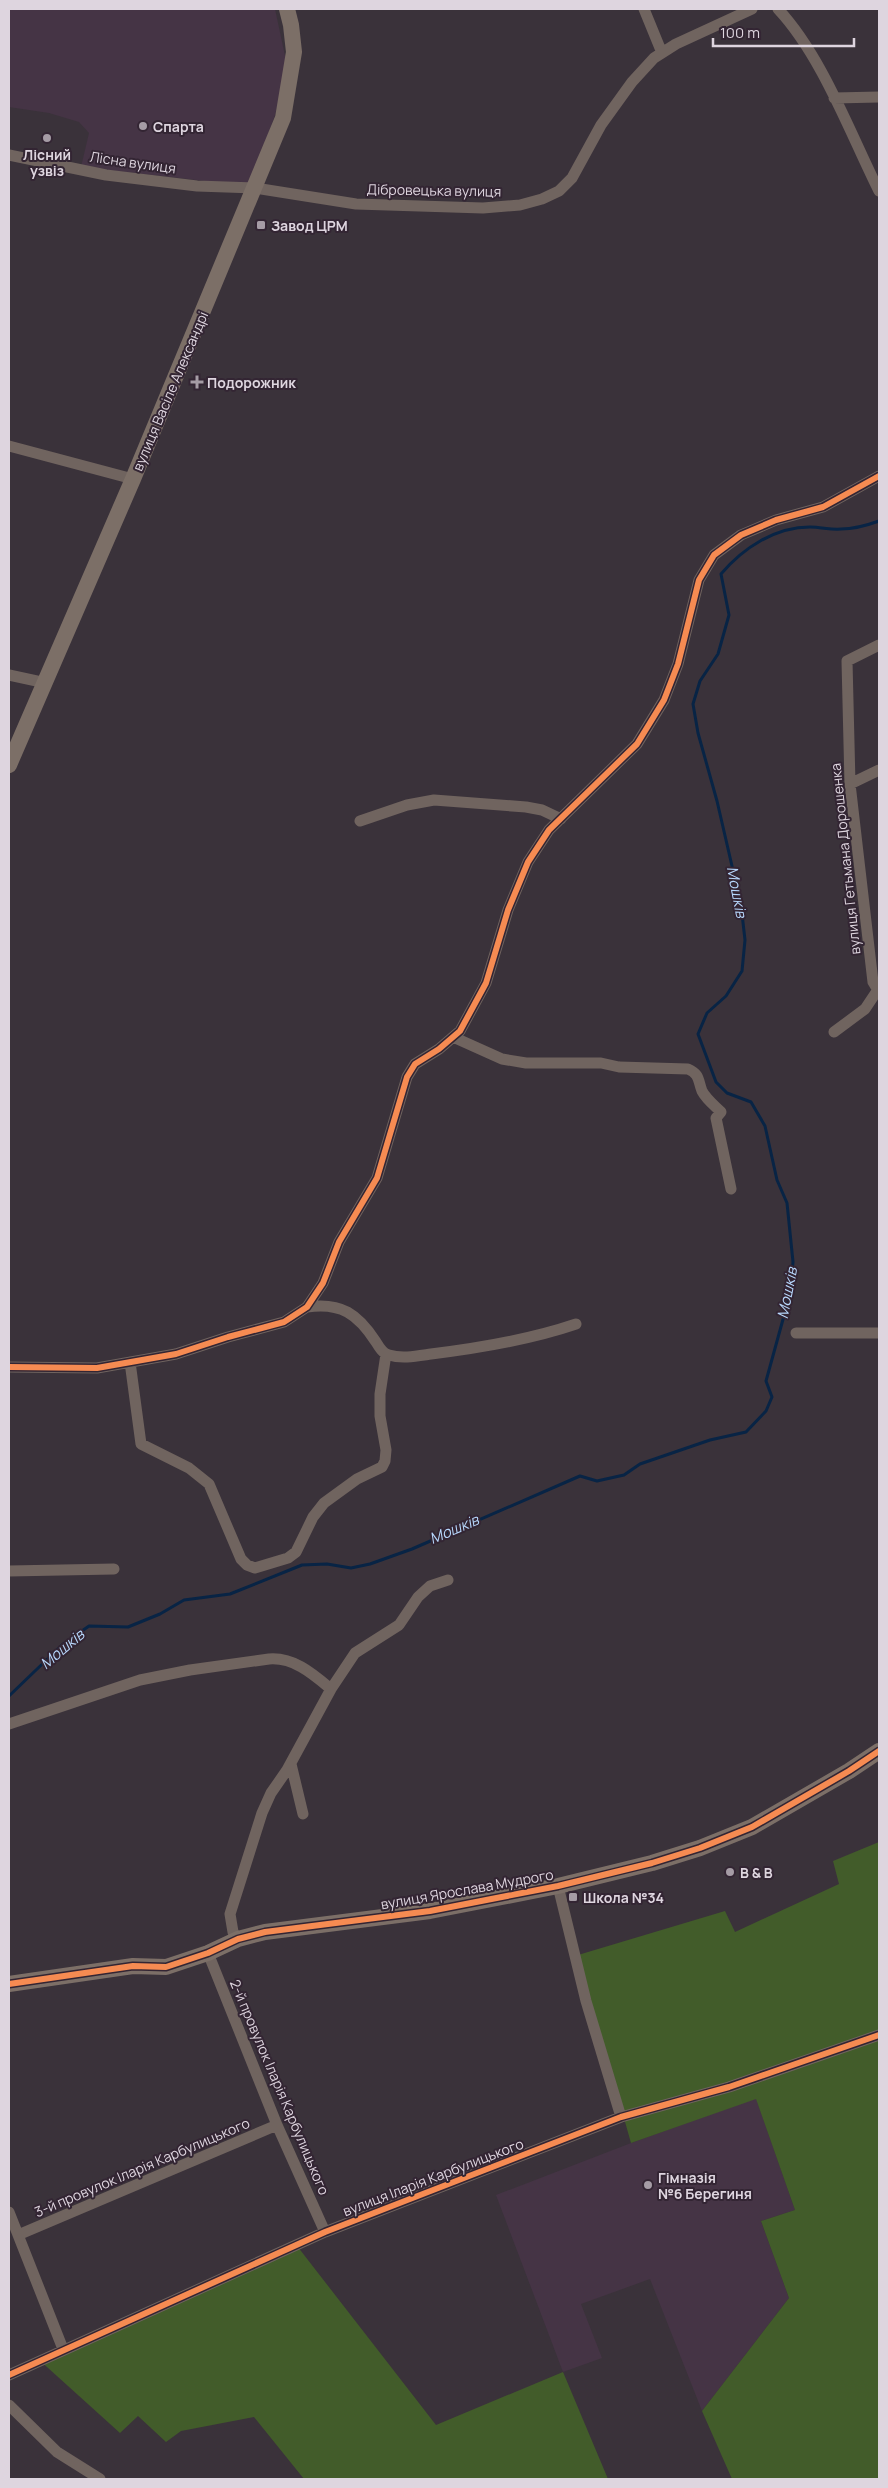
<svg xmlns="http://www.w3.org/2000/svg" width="888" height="2488" viewBox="0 0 888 2488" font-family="Manrope,sans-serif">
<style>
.built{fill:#453445}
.green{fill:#425c2a}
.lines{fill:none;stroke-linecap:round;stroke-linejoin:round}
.stream{stroke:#082445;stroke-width:3}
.minor{stroke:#70645f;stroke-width:11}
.secondary{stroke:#7c6f67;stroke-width:16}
.cycleway-casing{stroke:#332533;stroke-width:9}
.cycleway{stroke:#f68b52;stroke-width:6}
.poi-dot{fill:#a59ca5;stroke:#332533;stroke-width:2}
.labels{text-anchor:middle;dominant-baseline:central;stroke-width:4;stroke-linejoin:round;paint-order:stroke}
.poi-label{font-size:14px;font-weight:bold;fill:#ded5df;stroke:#332533;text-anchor:start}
.street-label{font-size:14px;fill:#ded5df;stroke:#332533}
.water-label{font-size:15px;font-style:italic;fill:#b7d7fc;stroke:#332533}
</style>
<rect width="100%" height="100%" fill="#3a323a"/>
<path class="built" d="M9 9H275L287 65 275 115 250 186 81 167 89 133 79 122 49 113 9 107Z
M756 2098 795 2210 761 2221 789 2298 702 2411 650 2279 581 2304 602 2358 563 2372 496 2195 631 2143Z"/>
<path class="green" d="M879 1842V2479H732L702 2411 789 2298 761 2221 795 2210 756 2099 631 2143 578 1955 725 1911 735 1932 839 1884 833 1861Z
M294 2242 436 2425 563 2372 608 2479H304L254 2417 181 2431 166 2442 138 2416 120 2433 37 2358Z"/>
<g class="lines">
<path class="stream" d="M9 1696 62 1645 89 1626 128 1627 160 1614 184 1600 230 1594 302 1565 327 1564 351 1568 370 1564 412 1549 580 1476 597 1481 624 1475 640 1464 710 1440 746 1432 766 1411 772 1397 766 1381 790 1294 793 1262 787 1203 777 1180 765 1126 751 1102 727 1093 716 1082 698 1034 707 1013 726 996 742 971 745 940 741 905 717 801 698 733 693 704 700 681 718 654 729 615 721 574C743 548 775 527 810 527 821 527 831 530 841 529 853 529 868 525 879 521"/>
<path class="minor" d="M644 9 662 53
M778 9C822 56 850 133 879 191
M834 98 879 97
M9 155 106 175 197 186 255 188 356 204 483 208 520 205 542 199 559 191 572 178 601 125 632 82 654 58 676 44 752 9
M9 446 133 479
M879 645 847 661 850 784 873 982 879 992
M9 675 46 683
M850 784 879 770
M360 821 407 805 434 800 526 807 542 810 561 819
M834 1032 865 1009 877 991
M453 1037 502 1059 526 1063H601L619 1067 688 1069C700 1074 698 1081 702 1091 706 1099 715 1106 721 1112L716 1118 731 1189
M307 1307C341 1302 358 1314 376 1342 379 1347 383 1354 389 1355 402 1359 417 1356 431 1354 480 1348 529 1340 576 1324
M796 1333H879
M130 1362 141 1444 189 1468 209 1484 241 1559 247 1565 255 1568 288 1558 296 1552 313 1517 324 1503 357 1479 382 1467 385 1461 386 1450 380 1416V1394L386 1354
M9 1367 97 1368 176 1354 228 1337 284 1322 307 1307 323 1283 339 1242 377 1178 407 1077 415 1064 439 1049 460 1031 486 983 508 910 528 862 549 830 637 744 664 700 678 664 699 580 714 555 741 535 776 520 823 507 879 476
M9 1571 114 1569
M9 1724 140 1680 190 1670 269 1659C294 1657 313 1674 331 1689
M291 1764 303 1814
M558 1886 586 2001 621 2117
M238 1939 233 1932 230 1914 262 1813 271 1793 287 1770 331 1689 355 1653 399 1625 418 1597 430 1586 448 1580
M208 1953 277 2125 325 2232
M9 2212 63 2349
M18 2235 277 2125
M9 2375 325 2232 621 2117 729 2087 879 2035
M9 2405 57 2452 100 2479"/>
<path class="secondary" d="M9 765 133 479 283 118 294 52 291 25 287 9
M9 1984 133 1966 166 1967 208 1953 238 1939 265 1932 430 1911 558 1886 652 1863 700 1848 752 1827 849 1771 879 1751"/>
<g class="cycleway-casing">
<path id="cycleway" d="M9 1367 97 1368 176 1354 228 1337 284 1322 307 1307 323 1283 339 1242 377 1178 407 1077 415 1064 439 1049 460 1031 486 983 508 910 528 862 549 830 637 744 664 700 678 664 699 580 714 555 741 535 776 520 823 507 879 476
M9 1984 133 1966 166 1967 208 1953 238 1939 265 1932 430 1911 558 1886 652 1863 700 1848 752 1827 849 1771 879 1751
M9 2375 325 2232 621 2117 729 2087 879 2035"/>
</g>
<use href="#cycleway" class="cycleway"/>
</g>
<g class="poi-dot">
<circle cx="143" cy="126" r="5"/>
<circle cx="47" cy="138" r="5"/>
<rect x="256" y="220" width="10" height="10" rx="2.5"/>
<path d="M194.5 374.5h5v5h5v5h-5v5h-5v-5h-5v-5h5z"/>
<circle cx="730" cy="1872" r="5"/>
<rect x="568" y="1892" width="10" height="10" rx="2.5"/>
<circle cx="648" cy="2185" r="5"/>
</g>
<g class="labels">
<g class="poi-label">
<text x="153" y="126">Спарта</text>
<text x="47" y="154" text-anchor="middle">Лісний<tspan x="47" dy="16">узвіз</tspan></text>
<text x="271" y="225">Завод ЦРМ</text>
<text x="207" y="382">Подорожник</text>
<text x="740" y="1872">B &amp; B</text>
<text x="583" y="1897">Школа №34</text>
<text x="658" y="2177">Гімназія<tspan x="658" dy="16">№6 Берегиня</tspan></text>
</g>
<g class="street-label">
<text transform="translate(133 162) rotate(8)">Лісна вулиця</text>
<text transform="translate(434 190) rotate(1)">Дібровецька вулиця</text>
<text transform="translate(170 391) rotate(-67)">вулиця Васіле Александрі</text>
<text transform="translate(845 859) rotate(-96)">вулиця Гетьмана Дорошенка</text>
<text transform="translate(467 1889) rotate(-10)">вулиця Ярослава Мудрого</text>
<text transform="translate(280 2087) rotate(67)">2-й провулок Іларія Карбулицького</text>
<text transform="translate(142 2167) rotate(-23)">3-й провулок Іларія Карбулицького</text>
<text transform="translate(433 2177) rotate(-21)">вулиця Іларія Карбулицького</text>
</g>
<g class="water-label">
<text transform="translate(737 892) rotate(79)">Мошків</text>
<text transform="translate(787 1293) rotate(-79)">Мошків</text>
<text transform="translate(454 1529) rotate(-23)">Мошків</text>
<text transform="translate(62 1649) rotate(-40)">Мошків</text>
</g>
</g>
<rect width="888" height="2488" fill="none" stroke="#ded5df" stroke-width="20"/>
<path d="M713 38v8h141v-8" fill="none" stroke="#ded5df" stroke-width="2.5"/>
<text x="720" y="38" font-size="15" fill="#ded5df" stroke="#332533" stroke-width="4" paint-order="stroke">100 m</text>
</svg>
